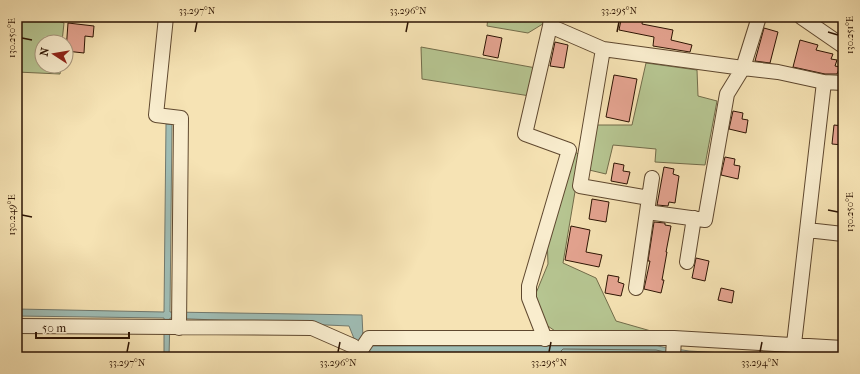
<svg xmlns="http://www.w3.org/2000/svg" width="860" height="374" viewBox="0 0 860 374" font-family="'IM FELL French Canon',serif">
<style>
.green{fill:#b6c591;stroke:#726c4a}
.water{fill:#9fbdb5;stroke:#71796e}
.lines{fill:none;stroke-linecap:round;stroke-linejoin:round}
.shore{stroke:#66685c;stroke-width:1}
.building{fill:#e5a491;stroke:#2d1403}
.street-casing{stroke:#5f482f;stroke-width:16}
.street{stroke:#f9edce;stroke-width:14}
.ticks{fill:none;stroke:#2d1403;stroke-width:1.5}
.neatline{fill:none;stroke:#2d1403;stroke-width:1.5}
.ticks-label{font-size:10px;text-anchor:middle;fill:#2d1403}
</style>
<rect width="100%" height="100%" fill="#f6e3b4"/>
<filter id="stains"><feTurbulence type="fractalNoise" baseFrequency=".005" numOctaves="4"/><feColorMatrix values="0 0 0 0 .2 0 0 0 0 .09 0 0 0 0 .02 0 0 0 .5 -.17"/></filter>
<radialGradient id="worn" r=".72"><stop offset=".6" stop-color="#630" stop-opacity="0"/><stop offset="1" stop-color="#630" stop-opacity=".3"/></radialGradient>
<path class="green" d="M17 17H46L64 23 62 42H42V66H61L60 74 17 72Z
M488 17H547L546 22 528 33 487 26Z
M421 47 536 68 530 96 422 79Z
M646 63 697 70 698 96 717 101 705 165 655 162 656 149 613 145 606 174 585 169 595 125H632Z
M574 151 581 156 563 263 596 278 616 321 651 331 558 333 542 322 534 298 548 264 547 235Z"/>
<path class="water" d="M166 124H172L170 312 362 315 363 337 372 346H657L689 351 791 357 520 355V357H514V354L372 353 355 341 349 326 170 318 169 357H164V318L17 316V309L164 312Z"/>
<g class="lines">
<path class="shore" d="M563 357 561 351 563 349 656 350 665 352
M568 357 570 354 656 355 665 357"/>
</g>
<path class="building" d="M623 17H643L642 24 673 30 671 40 692 45 690 52 653 46 654 37 619 30 621 20H623Z
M68 23 94 26 93 37 85 36 84 53 66 51Z
M764 28 778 32 770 63 755 61Z
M487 35 502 38 498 58 483 55Z
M800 40 818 45 816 50 833 54 831 59 837 60 835 66 840 67 837 74H825L793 67Z
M555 42 568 45 564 68 550 66Z
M614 75 637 79 629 122 606 117Z
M733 111 743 113 742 119 748 120 746 133 729 129Z
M834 125 843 126V145L832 144Z
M725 157 735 159 734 165 740 166 738 179 721 175Z
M614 163 624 165 623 171 630 172 627 184 611 181Z
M664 167 674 169 673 174 679 176 675 203 669 202 668 206 657 205Z
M592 199 609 202 606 222 589 219Z
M654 222 665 223V225L671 226 666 252H667L662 280H664L661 293 644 289 650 261H648Z
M571 226 590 230 586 252 602 255 599 267 565 260Z
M696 258 709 261 705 281 692 278Z
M608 275 619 277 618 282 624 284 621 296 605 293Z
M721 288 734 291 732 303 718 300Z"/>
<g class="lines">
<g class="street-casing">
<path id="street" d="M166 17 156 115 181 118 179 328
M551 17 550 26 603 49 743 68 759 17
M801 17 843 46
M603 49 580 186 649 198 647 212 705 220 727 94 743 68 778 72 824 82 843 83
M649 198 652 178
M807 230 843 234
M687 262 694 218
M636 288 647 212
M17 326 312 328 353 346 360 357
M545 339 529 298V286L569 150 525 134 550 26
M794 344 824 82
M359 353 369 338H674L843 348
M673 357 674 338"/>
</g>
<use href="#street" class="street"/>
</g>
<path class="ticks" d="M195 32 197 22M406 32 408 22M617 32 619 22M828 32 838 35M22 38 32 40M828 210 838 212M22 215 32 217M127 352 129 342M338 352 340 342M549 352 551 342M760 352 762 342"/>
<rect width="860" height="374" fill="none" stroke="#f6e3b4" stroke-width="44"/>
<g transform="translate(54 54) rotate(282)"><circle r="19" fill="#f9edce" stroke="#a7967d"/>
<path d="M0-3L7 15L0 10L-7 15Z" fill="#8f2418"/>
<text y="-6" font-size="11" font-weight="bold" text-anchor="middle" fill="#2d1403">N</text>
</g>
<path d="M36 332v6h93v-6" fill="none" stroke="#2d1403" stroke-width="2"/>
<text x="42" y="332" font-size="12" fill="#2d1403" stroke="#f9edce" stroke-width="3" paint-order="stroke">50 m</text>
<rect x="22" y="22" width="816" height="330" class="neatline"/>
<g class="ticks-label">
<text x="197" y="14">33.297°N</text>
<text x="408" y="14">33.296°N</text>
<text x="619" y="14">33.295°N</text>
<text transform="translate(849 35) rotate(-90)" y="4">130.251°E</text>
<text transform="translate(11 38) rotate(-90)" y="4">130.250°E</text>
<text transform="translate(849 212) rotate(-90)" y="4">130.250°E</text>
<text transform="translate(11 215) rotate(-90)" y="4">130.249°E</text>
<text x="127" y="366">33.297°N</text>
<text x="338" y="366">33.296°N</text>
<text x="549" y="366">33.295°N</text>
<text x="760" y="366">33.294°N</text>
</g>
<rect width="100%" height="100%" filter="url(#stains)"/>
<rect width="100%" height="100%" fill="url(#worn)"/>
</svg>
